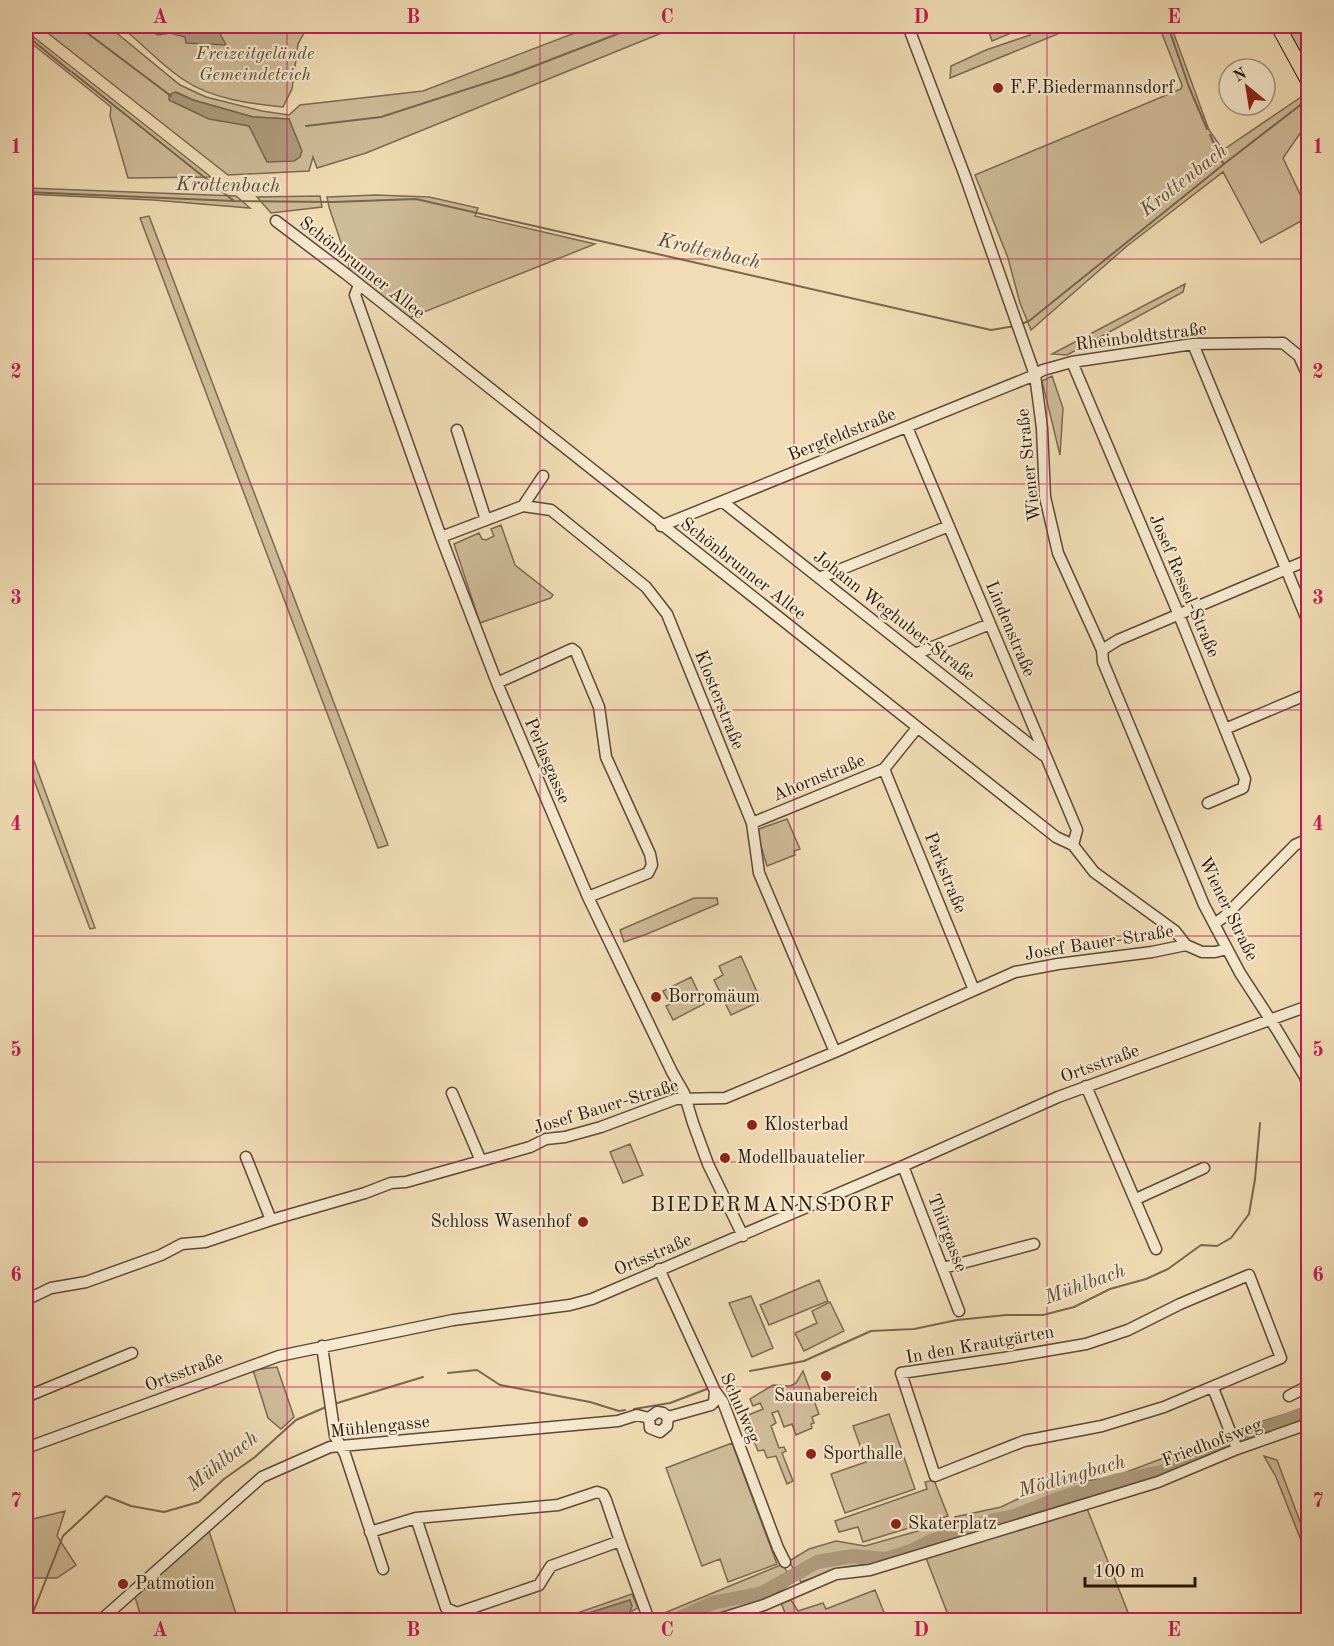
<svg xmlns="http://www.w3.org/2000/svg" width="1334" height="1646" viewBox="0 0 1334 1646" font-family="'Old Standard TT',serif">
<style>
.green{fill:#cfbc99;stroke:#7c6a54;stroke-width:1.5;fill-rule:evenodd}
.water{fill:#ad9a7c;stroke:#786650;stroke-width:1.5}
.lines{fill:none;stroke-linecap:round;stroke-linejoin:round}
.stream{stroke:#786650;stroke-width:2}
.river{stroke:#ad9a7c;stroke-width:14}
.minor-casing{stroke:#5a4938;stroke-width:13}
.major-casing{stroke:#28180e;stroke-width:16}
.minor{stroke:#f6e9cf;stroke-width:10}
.major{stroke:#f1ddb5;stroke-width:14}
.grid{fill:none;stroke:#c2185b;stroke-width:1.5;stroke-opacity:0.55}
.poi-dot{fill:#8f2418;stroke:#f6e9cf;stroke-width:2}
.labels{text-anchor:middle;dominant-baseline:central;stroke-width:4.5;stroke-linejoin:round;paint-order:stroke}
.park-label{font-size:18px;font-style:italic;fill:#5a4938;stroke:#f6e9cf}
.poi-label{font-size:18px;fill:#28180e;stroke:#f6e9cf;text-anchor:start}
.street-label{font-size:18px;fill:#28180e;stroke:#f6e9cf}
.water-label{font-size:20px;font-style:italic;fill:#5d4c3a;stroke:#f6e9cf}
.quarter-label{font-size:21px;letter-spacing:1.5px;fill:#28180e;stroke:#f6e9cf}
.neatline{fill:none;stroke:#c2185b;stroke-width:2}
.grid-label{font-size:20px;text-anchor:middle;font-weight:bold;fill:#c2185b}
</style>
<rect width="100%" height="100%" fill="#f1ddb5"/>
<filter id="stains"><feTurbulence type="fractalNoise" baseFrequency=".00333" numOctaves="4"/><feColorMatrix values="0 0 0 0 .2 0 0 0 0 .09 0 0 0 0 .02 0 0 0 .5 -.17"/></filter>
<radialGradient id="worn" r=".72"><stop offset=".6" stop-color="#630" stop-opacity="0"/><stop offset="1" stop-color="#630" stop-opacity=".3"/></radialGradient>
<path class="green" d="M39 26H108L180 85 206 97 262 111 289 115 300 105 423 91 593 26H679L366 153 317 168 313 157 309 171 228 175ZM176 92 193 100 253 117 288 119 257 140 249 126Z
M120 26H308L298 44 292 89 283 107C251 104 212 99 184 80 161 65 142 43 120 26Z
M987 26H1077L950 78 951 66 986 50 1030 35 1026 27 992 41Z
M1159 26H1171L1209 130 1223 150 1307 93 1308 108 1302 111 1308 122 1283 158 1308 211V235L1301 221 1261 243 1223 172 1127 246 1031 330 1020 303 1008 258 975 175 1181 89 1182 85Z
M1285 26H1308V67Z
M26 31 211 177 128 178 110 116 111 107 26 39Z
M26 188 236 196 250 208 153 200 26 194Z
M376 195 429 197 478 208 475 216 595 244 409 318 351 272 329 207 327 197Z
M320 196 322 207 271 213 257 197Z
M149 216 388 845 378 848 140 218Z
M1185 284 1183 292 1067 355 1052 354Z
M1052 376 1063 408 1060 455 1042 381Z
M501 525 515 565 553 595 551 598 480 623 454 544 479 533 482 539 486 540 494 536 491 529Z
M26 739 95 928 90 929 26 759Z
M787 819 800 849 794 851 795 855 767 866 756 830Z
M694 898H717L718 904 647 934 624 942 620 930Z
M741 956 761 1001 731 1015 714 980 723 975 719 966Z
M691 977 704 1004 673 1020 666 1006 670 1004 663 991Z
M630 1144 643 1175 623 1183 610 1152Z
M819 1280 828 1301 769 1325 760 1305Z
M751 1296 773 1348 752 1357 729 1303Z
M830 1302 844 1331 804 1351 795 1333 817 1323 812 1311Z
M277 1367 294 1417 281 1429 268 1418 253 1370Z
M803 1371 819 1414 812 1417 814 1423 811 1424 812 1428 796 1435 792 1424 784 1427 778 1411 772 1413 776 1423 771 1426 779 1448 784 1447 786 1451 782 1453 793 1481 787 1484 776 1456 767 1458 764 1450 758 1451 753 1439H750L741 1418 763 1409 760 1403 753 1406 750 1399 773 1385 790 1386 796 1383Z
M1308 1407V1417L1252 1438 1164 1475 1029 1514 888 1561 846 1567 801 1582 789 1561 809 1549 836 1541 865 1546 939 1525 952 1527 955 1517 1001 1507 1041 1488 1113 1477 1260 1422Z
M889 1414 915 1489 845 1513 831 1474 866 1462 853 1426Z
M732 1443 777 1564 728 1582 720 1559 702 1566 666 1468Z
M1264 1456 1277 1460 1308 1543V1558L1276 1477Z
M934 1480 948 1516 863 1542 858 1527 839 1532 835 1521 927 1489 925 1482Z
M1086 1506 1131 1620H950L926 1558Z
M65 1511 57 1536 76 1565 57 1578H33C20 1558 26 1541 33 1519Z
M208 1528 238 1620H142L135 1597Z
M783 1564 792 1583 767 1599 700 1620H658L657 1616Z
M875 1590 887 1620H788L781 1603 791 1600 798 1611 823 1603 826 1609Z
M632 1594 638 1608 632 1611 633 1618 620 1620 629 1614 630 1600 567 1620 566 1617Z"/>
<path class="water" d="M145 26H221L218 30 226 45 186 43 185 37 170 33 158 35 145 28Z
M175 92 193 100 253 117 289 119 302 151 300 157 294 161 267 162 249 126 209 119 169 100V95Z
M630 1600 632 1606 629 1614 621 1620H569L570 1619Z"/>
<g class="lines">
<path class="stream" d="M78 26 171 96
M1168 26 1189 87 1207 129
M26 35 70 71
M72 72 234 201
M306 126 381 117 511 75 638 26
M1210 135 1223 163
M26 192 234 201 333 202 416 199 991 330 1015 326
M1021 324 1029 321 1224 164 1308 99
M750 1371 804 1361 871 1331 914 1329 957 1320 1006 1315H1043L1074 1307 1110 1289 1146 1279 1168 1269 1201 1245 1217 1246 1231 1238 1249 1214 1255 1179 1260 1123
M448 1373 477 1370 500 1385 590 1402 619 1411 625 1410
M334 1404 423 1377
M634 1409 670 1403 707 1389
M27 1620 32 1615 63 1536 106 1496 131 1506 164 1512 199 1502 224 1479 255 1457 296 1420 326 1407"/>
<path class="river" d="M675 1620 712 1603 762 1593 817 1562 852 1556 886 1559 911 1551 931 1541 989 1521 1014 1516 1057 1499 1115 1481 1162 1472 1226 1443 1308 1412"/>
<g class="minor-casing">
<path id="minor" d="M908 26 965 176 1035 375 1042 428 1045 497 1058 553 1098 641 1102 650 1103 662 1204 905 1240 973 1277 1030 1305 1077 1308 1086
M276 221 346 274 1056 837 1073 845 1094 872 1175 931 1186 945
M359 285 355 295 441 537 497 683 588 897 672 1072 684 1093 693 1123 708 1164 743 1236
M1193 344 1308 622
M1072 362 1179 615 1245 779 1243 788 1208 803
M907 427 1077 830 1073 845
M457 430 486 520
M723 502 1043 755
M523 506 543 476
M661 526 1030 377 1043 370 1072 362 1193 344 1283 343 1299 356 1308 376
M441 537 523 506 551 510 646 587 667 614 729 767 752 823 759 873 835 1052
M819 578 949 526
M1102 650 1118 640 1308 560
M915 654 990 624
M497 683 572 649 576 652 599 707 606 757 650 854 652 865 648 873 588 897
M1225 729 1308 694
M884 769 974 990
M752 823 884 769 917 728
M1214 924 1224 917 1295 845 1308 839
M1086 1086 1156 1249
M452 1093 481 1161
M246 1157 271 1220
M903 1166 959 1311
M1136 1199 1204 1168
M943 1268 1034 1244
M659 1269 715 1391 723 1402 778 1548 785 1562
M1249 1275 1281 1358 1164 1407 1102 1426 1024 1441 935 1476 901 1373 1004 1358 1086 1344 1128 1330 1180 1304Z
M26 1300 51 1288 86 1282 161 1255 182 1244 205 1242 271 1220 365 1193 391 1183 406 1182 530 1147 546 1139 565 1137 601 1127 676 1099 725 1098 835 1052 1015 972 1058 964 1152 952 1186 945 1202 952H1215L1227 949
M322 1346 335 1436 345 1454 383 1569
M1213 1388 1237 1449
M1289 1396 1308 1386
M26 1397 132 1353
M668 1417 711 1405 714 1402 715 1391
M649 1418 650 1428 660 1432 667 1426 668 1417
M649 1418 657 1412 663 1413 668 1417
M26 1448 279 1356 453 1320 570 1305 592 1299 903 1166 1058 1097 1308 1006
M370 1532 416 1518 558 1505 597 1492 603 1494 606 1500 620 1541 551 1566 539 1585 457 1613 446 1608 416 1518
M620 1541 649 1620
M101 1620 262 1477 330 1447 618 1421 637 1415 649 1418
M716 1620 764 1605 836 1574 870 1570 1158 1482 1237 1449 1308 1424"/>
</g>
<g class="major-casing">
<path id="major" d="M1278 26 1308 81"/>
</g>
<use href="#minor" class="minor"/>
<use href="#major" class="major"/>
</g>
<path class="grid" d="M287 26V1620M540 26V1620M794 26V1620M1047 26V1620M26 259H1308M26 484H1308M26 710H1308M26 936H1308M26 1162H1308M26 1387H1308"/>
<g class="poi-dot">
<circle cx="998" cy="88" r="6"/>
<circle cx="656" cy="997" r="6"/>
<circle cx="752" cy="1125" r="6"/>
<circle cx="725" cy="1158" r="6"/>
<circle cx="583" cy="1222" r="6"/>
<circle cx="826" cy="1376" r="6"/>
<circle cx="811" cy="1454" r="6"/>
<circle cx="896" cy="1524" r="6"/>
<circle cx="123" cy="1584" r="6"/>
</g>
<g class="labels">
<g class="park-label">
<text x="255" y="54">Freizeitgelände<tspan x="255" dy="21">Gemeindeteich</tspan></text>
</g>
<g class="poi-label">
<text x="1010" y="88">F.F.Biedermannsdorf</text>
<text x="668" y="997">Borromäum</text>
<text x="764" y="1125">Klosterbad</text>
<text x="737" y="1158">Modellbauatelier</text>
<text x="571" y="1222" text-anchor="end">Schloss Wasenhof</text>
<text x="826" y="1396" text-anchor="middle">Saunabereich</text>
<text x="823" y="1454">Sporthalle</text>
<text x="908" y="1524">Skaterplatz</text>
<text x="135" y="1584">Patmotion</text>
</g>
<g class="street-label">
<text transform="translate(362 268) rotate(38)">Schönbrunner Allee</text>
<text transform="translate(1141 337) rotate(-7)">Rheinboldtstraße</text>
<text transform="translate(842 435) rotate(-22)">Bergfeldstraße</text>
<text transform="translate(1029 465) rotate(-96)">Wiener Straße</text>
<text transform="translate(743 569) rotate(38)">Schönbrunner Allee</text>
<text transform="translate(1184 586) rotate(67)">Josef Ressel-Straße</text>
<text transform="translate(894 616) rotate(38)">Johann Weghuber-Straße</text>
<text transform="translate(1010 629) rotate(67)">Lindenstraße</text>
<text transform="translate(719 700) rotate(68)">Klosterstraße</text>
<text transform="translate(547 761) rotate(67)">Perlasgasse</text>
<text transform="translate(819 778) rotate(-22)">Ahornstraße</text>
<text transform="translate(945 873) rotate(68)">Parkstraße</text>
<text transform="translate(1228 909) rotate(64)">Wiener Straße</text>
<text transform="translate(1099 943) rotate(-9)">Josef Bauer-Straße</text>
<text transform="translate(1100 1064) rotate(-20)">Ortsstraße</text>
<text transform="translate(606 1107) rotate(-17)">Josef Bauer-Straße</text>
<text transform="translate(947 1233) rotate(69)">Thürgasse</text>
<text transform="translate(653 1255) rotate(-23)">Ortsstraße</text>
<text transform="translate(980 1345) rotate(-10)">In den Krautgärten</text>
<text transform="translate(184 1372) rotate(-21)">Ortsstraße</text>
<text transform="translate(740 1408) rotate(66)">Schulweg</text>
<text transform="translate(380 1427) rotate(-6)">Mühlengasse</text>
<text transform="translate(1212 1443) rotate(-21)">Friedhofsweg</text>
</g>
<g class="water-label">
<text transform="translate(1184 181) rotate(-38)">Krottenbach</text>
<text transform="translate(228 186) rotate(1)">Krottenbach</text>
<text transform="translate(709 252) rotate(13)">Krottenbach</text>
<text transform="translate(1085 1285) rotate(-20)">Mühlbach</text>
<text transform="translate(223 1462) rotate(-38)">Mühlbach</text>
<text transform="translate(1072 1477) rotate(-16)">Mödlingbach</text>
</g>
<g class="quarter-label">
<text x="773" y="1205">BIEDERMANNSDORF</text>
</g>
</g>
<rect width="1334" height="1646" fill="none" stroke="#f1ddb5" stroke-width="66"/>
<g transform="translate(1247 87) rotate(330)"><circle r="28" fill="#f6e9cf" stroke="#a49582" stroke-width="1.5"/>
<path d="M0-4.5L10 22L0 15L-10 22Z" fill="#8f2418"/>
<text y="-9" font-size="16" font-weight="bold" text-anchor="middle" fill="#28180e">N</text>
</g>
<path d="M1085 1577v9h110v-9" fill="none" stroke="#28180e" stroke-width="3"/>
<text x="1094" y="1577" font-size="18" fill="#28180e" stroke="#f6e9cf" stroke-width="4.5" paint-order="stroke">100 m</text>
<rect x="33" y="33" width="1268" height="1580" class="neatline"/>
<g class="grid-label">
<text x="160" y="23">A</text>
<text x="413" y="23">B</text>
<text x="667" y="23">C</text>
<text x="921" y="23">D</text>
<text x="1174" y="23">E</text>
<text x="16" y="153">1</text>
<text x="1318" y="153">1</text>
<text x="16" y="378">2</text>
<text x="1318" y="378">2</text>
<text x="16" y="604">3</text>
<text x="1318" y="604">3</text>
<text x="16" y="830">4</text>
<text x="1318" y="830">4</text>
<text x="16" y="1056">5</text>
<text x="1318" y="1056">5</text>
<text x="16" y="1281">6</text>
<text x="1318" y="1281">6</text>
<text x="16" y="1507">7</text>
<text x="1318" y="1507">7</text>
<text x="160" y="1636">A</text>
<text x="413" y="1636">B</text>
<text x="667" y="1636">C</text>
<text x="921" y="1636">D</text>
<text x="1174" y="1636">E</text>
</g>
<rect width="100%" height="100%" filter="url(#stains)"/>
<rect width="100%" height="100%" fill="url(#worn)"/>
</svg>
